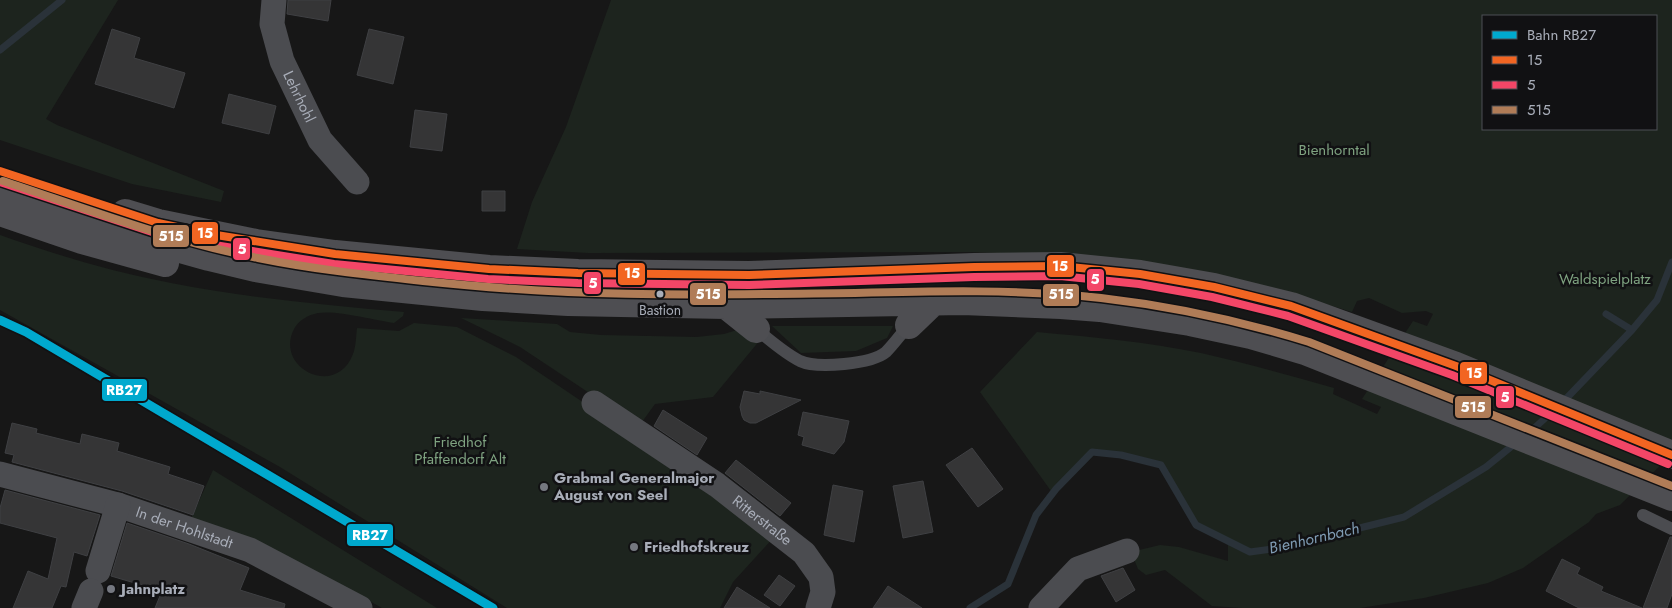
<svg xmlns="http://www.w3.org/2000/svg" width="1672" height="608" viewBox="0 0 1672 608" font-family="Jost,sans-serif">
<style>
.green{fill:#1d241e;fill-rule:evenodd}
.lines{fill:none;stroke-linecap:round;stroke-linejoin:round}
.stream{stroke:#2a3239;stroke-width:7}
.building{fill:#353536;stroke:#3f4043}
.service{stroke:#4b4c50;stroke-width:12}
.minor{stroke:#4b4c50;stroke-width:25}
.trunk{stroke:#4e4e52;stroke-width:28}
.bus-1-casing{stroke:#111113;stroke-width:11}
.bus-2-casing{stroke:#111113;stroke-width:11}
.bus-3-casing{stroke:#111113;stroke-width:11}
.bus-1{stroke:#f26522;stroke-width:8}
.bus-2{stroke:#f34667;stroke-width:8}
.bus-3{stroke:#b07c57;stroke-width:8}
.rail-1-casing{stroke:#111113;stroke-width:12}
.rail-1{stroke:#00a9ce;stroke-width:9}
.bus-dot{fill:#a8adb8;stroke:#111113;stroke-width:2}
.poi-dot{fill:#757880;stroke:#111113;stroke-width:2}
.labels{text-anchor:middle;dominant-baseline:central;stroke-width:5;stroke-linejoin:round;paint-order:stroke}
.bus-label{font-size:14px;fill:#a8adb8;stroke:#111113}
.street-label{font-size:15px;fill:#a8adb8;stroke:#111113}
.park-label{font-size:15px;fill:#7fa381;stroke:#111113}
.poi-label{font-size:15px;font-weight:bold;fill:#a8adb8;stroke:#111113;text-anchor:start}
.water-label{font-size:16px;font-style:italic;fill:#7f9bb3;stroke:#111113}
.line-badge{stroke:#111113;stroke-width:2}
.badge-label{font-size:14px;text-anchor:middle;font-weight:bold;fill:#fff}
</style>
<rect width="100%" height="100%" fill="#171717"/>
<path class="green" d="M0 0H118L46 119 57 125 224 191 221 202 132 184 0 140Z
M611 0H1672V454L1620 505 1596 514 1589 522 1523 568 1488 583 1424 598 1360 608H1242L1212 606 1165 570 1146 575 1138 569 1131 552 1160 545 1179 547 1228 561V543L1195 527 1159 466 1123 458 1094 455 1058 491H1051L980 392 1037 332C1092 337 1147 342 1201 353 1246 363 1290 376 1334 388L1333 394 1377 414 1381 407 1362 399 1413 321 1427 326 1433 314 1426 311 1402 313 1369 298 1357 301 1352 312 1279 290 1079 256 970 252 589 253 517 249 532 202 566 127ZM1483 16H1656V129H1483Z
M0 235C56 255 113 272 171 283 248 298 326 305 404 312L403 316 394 323C374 320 337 310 318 313 308 315 299 320 294 329 274 368 336 399 353 354 356 347 356 336 357 328L399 331 414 323 457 327 516 357 716 492 774 537 733 582 720 608H507L280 467 0 310Z
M461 318 557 324 570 332 601 335 697 337 724 334 737 330 760 340 713 397 655 404 639 426 520 347Z
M772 326H893L887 338 856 351 801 353Z
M213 470 437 608H382L359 595 191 519Z"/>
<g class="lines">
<path class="stream" d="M0 50 62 0
M1606 314 1632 330
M1561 404 1632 330 1657 300 1672 262
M1530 432 1553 411
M970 608 1008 584 1036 515 1056 489 1092 452 1121 455 1161 465 1196 525 1250 552 1279 548 1404 517 1486 467 1517 442"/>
</g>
<path class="building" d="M288 0H331L328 21 287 14Z
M112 29 140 38 134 58 185 73 174 108 95 84Z
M369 29 404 37 393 84 357 75Z
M229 94 276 106 269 134 222 123Z
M415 110 447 114 442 151 410 147Z
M482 191H505V211H482Z
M744 391 760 394V391L801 400 756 423H750L744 420 742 416 740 407Z
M663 410 707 438 697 455 654 426Z
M803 412 849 421 844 442 834 454 802 445 804 437 798 435Z
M12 423 37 429 36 433 80 444 82 434 119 443 117 451 170 467 168 474 204 486 193 515 122 491 12 462 14 455 5 453Z
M972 448 1003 489 978 507 946 465Z
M736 460 791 503 780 516 725 473Z
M923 481 933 532 903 538 893 486Z
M833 485 863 491 854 542 824 535Z
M5 490 100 515 87 556 74 552 66 587 61 586 52 608H13L28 571 48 579 57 538 0 523V508Z
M127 523 189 544 249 568 240 590 285 604 284 608H155L162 591 111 576Z
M1670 537H1672V594L1667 608H1643Z
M1562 559 1580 568 1577 574 1603 587 1601 591 1642 608H1579L1546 591Z
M1123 568 1135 590 1116 602 1101 576Z
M779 575 795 586 780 606 764 595Z
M888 586 922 608H873Z
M737 587 770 608H724Z"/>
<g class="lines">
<path class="service" d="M756 329C770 340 784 353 800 361 817 369 872 364 886 352 894 344 901 334 909 325
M1643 515 1672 529"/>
<g class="minor">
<path id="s1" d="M274 0 272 24 282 61 320 140 357 182"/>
<path id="s2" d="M594 403 717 485 804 553 821 577 823 592 818 608"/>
<path id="s3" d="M0 474 118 505 250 550 360 608"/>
<path d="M98 571 118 505"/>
<path d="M84 608 91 591"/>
<path d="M1041 608 1078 569 1127 551"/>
</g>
<path class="trunk" d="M0 191 159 243 209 257 255 268 343 283 483 297 568 302 726 305 963 301 1061 305 1100 308 1190 322 1251 335 1305 351 1672 497
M0 212 82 240 165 263
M125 213 158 223 256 243 335 254 489 269 578 273 749 275 974 267 1060 266 1140 274 1214 287 1291 306 1456 366 1672 455
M726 305 756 329
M909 325 934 301"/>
<g class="bus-1-casing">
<path id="bus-1" d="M0 171 158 223 210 234 335 254 489 269 578 273 749 275 974 267 1060 266 1140 274 1214 287 1291 306 1456 366 1672 455"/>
</g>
<g class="bus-2-casing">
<path id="bus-2" d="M0 182 155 233 208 244 334 264 488 279 578 283 749 285 974 277 1060 276 1139 284 1212 297 1288 316 1452 375 1668 464"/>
</g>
<g class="bus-3-casing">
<path id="bus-3" d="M3 181C87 209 171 241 258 258 312 269 367 275 423 281 471 286 520 290 568 292 664 296 759 294 855 293 936 291 1019 289 1101 298 1171 306 1241 321 1309 342L1672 486"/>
</g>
<use href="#bus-1" class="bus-1"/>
<use href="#bus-2" class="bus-2"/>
<use href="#bus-3" class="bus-3"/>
<g class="rail-1-casing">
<path id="rail-1" d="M0 320 26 332 493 608"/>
</g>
<use href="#rail-1" class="rail-1"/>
</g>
<circle class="bus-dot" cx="660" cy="294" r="4.5"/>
<g class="poi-dot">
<circle cx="544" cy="487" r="5"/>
<circle cx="634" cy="547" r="5"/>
<circle cx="111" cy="589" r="5"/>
</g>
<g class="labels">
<g class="bus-label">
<text x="660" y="310">Bastion</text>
</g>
<g class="street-label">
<text stroke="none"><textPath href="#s1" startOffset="102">Lehrhohl</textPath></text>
<text stroke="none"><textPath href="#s2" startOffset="205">Ritterstraße</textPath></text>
<text stroke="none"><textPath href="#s3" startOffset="192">In der Hohlstadt</textPath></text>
</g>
<g class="park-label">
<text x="1334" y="150">Bienhorntal</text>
<text x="1605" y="279">Waldspielplatz</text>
<text x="460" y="442">Friedhof<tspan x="460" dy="17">Pfaffendorf Alt</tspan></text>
</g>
<g class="poi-label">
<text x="554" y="478">Grabmal Generalmajor<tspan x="554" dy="17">August von Seel</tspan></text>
<text x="644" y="547">Friedhofskreuz</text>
<text x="121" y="589">Jahnplatz</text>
</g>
<g class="water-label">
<text transform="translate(1314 538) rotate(-13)">Bienhornbach</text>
</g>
</g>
<g class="line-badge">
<rect x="191" y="221" width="28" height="24" rx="5" fill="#f26522"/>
<rect x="152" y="224" width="38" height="24" rx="5" fill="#b07c57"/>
<rect x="232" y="237" width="19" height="24" rx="5" fill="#f34667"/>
<rect x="1046" y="254" width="29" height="24" rx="5" fill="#f26522"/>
<rect x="617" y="262" width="29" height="24" rx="5" fill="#f26522"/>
<rect x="1086" y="268" width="19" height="24" rx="5" fill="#f34667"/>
<rect x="583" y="271" width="19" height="24" rx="5" fill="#f34667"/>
<rect x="689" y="282" width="38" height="24" rx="5" fill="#b07c57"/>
<rect x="1042" y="283" width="38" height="24" rx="5" fill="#b07c57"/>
<rect x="1459" y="361" width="29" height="24" rx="5" fill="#f26522"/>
<rect x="101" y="378" width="47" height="24" rx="5" fill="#00a9ce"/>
<rect x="1495" y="385" width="20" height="24" rx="5" fill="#f34667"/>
<rect x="1454" y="395" width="38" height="24" rx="5" fill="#b07c57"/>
<rect x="346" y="523" width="48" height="24" rx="5" fill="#00a9ce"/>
</g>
<g class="badge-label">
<text x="205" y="238">15</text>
<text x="171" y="241">515</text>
<text x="242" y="254">5</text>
<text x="1060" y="271">15</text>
<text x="632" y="278">15</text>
<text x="1095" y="284">5</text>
<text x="593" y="288">5</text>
<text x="708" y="299">515</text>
<text x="1061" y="299">515</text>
<text x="1474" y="378">15</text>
<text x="124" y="395">RB27</text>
<text x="1505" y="402">5</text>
<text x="1473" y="412">515</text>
<text x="370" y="540">RB27</text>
</g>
<rect x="1482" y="15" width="175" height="115" fill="#111113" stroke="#4d4f55"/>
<rect x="1492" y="31" width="25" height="8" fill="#00a9ce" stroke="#4d4f55"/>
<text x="1527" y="40" font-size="15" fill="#a8adb8">Bahn RB27</text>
<rect x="1492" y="56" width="25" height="8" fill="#f26522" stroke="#4d4f55"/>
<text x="1527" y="65" font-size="15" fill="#a8adb8">15</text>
<rect x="1492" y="81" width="25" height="8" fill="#f34667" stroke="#4d4f55"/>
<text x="1527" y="90" font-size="15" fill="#a8adb8">5</text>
<rect x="1492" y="106" width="25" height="8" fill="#b07c57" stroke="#4d4f55"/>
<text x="1527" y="115" font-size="15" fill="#a8adb8">515</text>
</svg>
